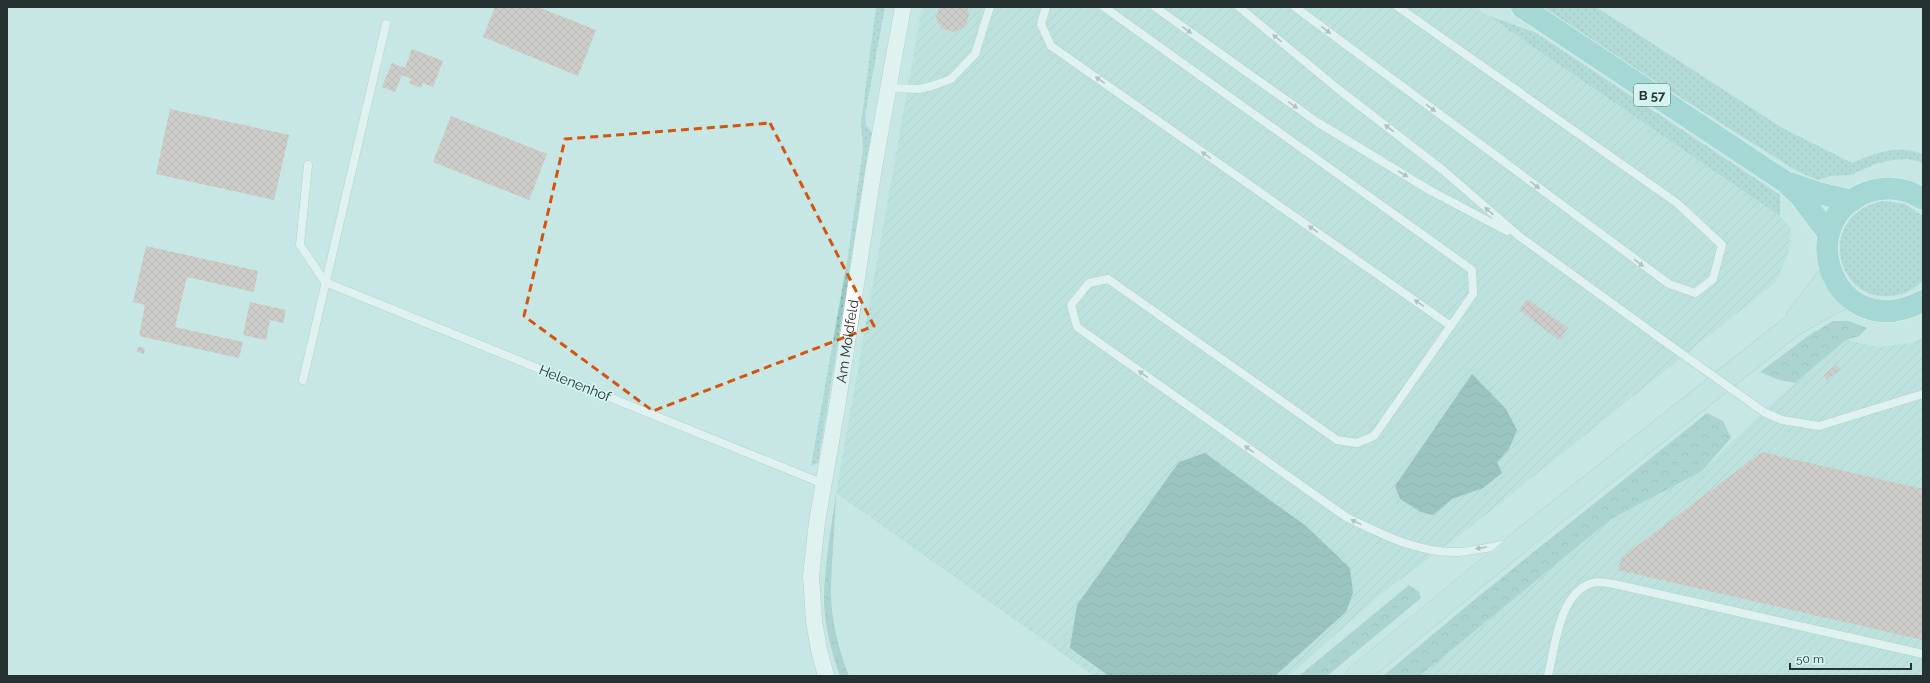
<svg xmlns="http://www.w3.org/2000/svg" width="1930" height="683" viewBox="0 0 1930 683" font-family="Raleway,sans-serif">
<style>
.industrial{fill:url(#industrial-furrows)}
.grass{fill:url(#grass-dots)}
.forest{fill:url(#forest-crowns)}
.water{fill:url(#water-waves)}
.building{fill:url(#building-cross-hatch)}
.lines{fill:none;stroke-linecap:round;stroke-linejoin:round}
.lane-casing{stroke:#99b8b6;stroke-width:9}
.street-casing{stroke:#99b8b6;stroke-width:17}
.secondary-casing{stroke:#99b8b6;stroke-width:23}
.primary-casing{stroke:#fff;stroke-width:23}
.lane{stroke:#fff;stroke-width:8}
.street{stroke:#fff;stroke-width:16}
.secondary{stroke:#bde2e1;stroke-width:22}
.primary{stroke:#7cc6c2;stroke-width:22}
.lane-bridge-casing{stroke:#99b8b6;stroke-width:9;stroke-linecap:butt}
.lane-bridge{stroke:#fff;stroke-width:8}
.oneway{fill:#929898}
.marked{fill:none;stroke:#d55510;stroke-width:3;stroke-dasharray:8 5;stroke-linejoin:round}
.labels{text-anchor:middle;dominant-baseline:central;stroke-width:3.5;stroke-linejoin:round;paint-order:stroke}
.shield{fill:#d4f4f1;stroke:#5a6c6b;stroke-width:1}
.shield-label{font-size:13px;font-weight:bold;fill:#263231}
.street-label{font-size:14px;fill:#263231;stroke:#d4f4f1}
</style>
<defs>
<pattern id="industrial-furrows" width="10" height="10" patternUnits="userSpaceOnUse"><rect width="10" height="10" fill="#b2dbd8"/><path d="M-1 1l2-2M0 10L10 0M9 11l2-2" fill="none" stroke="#99bcba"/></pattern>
<pattern id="grass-dots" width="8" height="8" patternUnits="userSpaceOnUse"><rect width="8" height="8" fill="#98c9c5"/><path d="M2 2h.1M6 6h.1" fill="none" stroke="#7ca4a1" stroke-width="1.8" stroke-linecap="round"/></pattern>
<pattern id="forest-crowns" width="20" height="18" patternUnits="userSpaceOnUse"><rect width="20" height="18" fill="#8abbb7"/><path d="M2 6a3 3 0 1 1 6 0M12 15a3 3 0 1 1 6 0" fill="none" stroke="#719995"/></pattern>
<pattern id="water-waves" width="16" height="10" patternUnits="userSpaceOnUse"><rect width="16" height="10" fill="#679793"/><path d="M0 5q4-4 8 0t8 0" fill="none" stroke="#557c79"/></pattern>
<pattern id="building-cross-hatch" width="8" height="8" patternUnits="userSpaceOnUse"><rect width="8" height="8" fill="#d6aaa6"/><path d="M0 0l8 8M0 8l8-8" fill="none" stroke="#ad8b88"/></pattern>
</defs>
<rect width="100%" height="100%" fill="#c7e7e4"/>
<path class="industrial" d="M922 7H1475L1780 216 1791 228 1789 251 1776 282 1468 529 1381 594 1289 676H1094L836 493Z
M1923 338V676H1420L1611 519 1702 471 1777 399 1846 340 1878 347 1910 343Z"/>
<path class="grass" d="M876 7H885L865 116 866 125 872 133 818 463 811 466 848 256 863 149 861 123Z
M1543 7H1596L1784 129 1852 163C1875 153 1898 144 1923 154V163L1908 159 1892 160 1875 164 1851 175 1830 176 1818 180 1797 171 1635 69Z
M1487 15 1536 33 1780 195V216Z
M1883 201 1905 204 1923 216V280C1916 288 1907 293 1897 295 1836 308 1813 215 1883 201Z"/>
<path class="forest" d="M1833 321H1849L1867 328 1859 336 1846 340 1795 383 1779 380 1760 372 1808 336Z
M1707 413 1723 421 1731 438 1702 471 1611 519 1420 676H1383L1474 600Z
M836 493C835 524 832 555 831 586 830 615 838 648 849 676H840C832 653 825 628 824 604 824 567 831 530 836 493Z
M1409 585 1419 592 1421 598 1327 676H1299Z"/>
<path class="water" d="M1472 374 1506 409 1517 430 1509 449 1497 462 1502 473 1483 488 1452 499 1433 515 1421 512 1400 499 1395 486Z
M1205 453 1306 526 1350 568 1353 593 1346 612 1275 676H1109L1070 648 1077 605 1179 462Z"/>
<path class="building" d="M495 7H538L596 30 578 76 483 37Z
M939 7H967L969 14 966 26 955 32 942 29 936 18Z
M412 49 443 61 433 87 423 83 421 88 409 83 411 79 402 75 395 92 382 87 392 63 405 68Z
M170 109 289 135 274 200 156 174Z
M451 116 547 154 529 200 433 162Z
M146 246 258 271 254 292 187 277 175 327 243 342 239 358 139 336 145 305 133 302Z
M1527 299 1568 328 1559 340 1519 310Z
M250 302 286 310 283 323 270 320 266 340 243 335Z
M138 347 145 348 144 354 137 352Z
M1836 365 1840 369 1827 380 1824 375Z
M1762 452 1923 489V640L1618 570 1621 558Z"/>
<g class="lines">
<g class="lane-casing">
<path id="lane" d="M1046 7 1041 24 1051 46 1451 326
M1104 7 1472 270 1473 294 1374 436 1357 443 1337 440 1108 279 1089 283 1071 305 1077 327 1346 517C1381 534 1418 553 1458 552 1474 551 1491 547 1507 544
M1155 7 1317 122 1431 191 1507 231
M1239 7 1338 89 1444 171 1519 236 1664 341
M1295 7 1669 284 1695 293 1713 279 1722 245 1677 203 1398 7
M888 88 919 89 932 86 951 79 975 54 990 7
M308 165 300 245 325 282 824 484
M303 380 386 24
M1764 412 1782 420 1819 426 1923 394
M1548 676C1555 647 1559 593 1592 583 1598 581 1608 583 1614 584L1923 654"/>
</g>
<g class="street-casing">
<g id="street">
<path id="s1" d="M826 676 819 650 814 621 811 576 817 522 838 401 874 167 903 7"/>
</g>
</g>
<g class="secondary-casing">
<path id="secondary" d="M1797 318 1831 273
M1357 676 1519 542 1792 326 1836 301 1849 298"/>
</g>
<g class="primary-casing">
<path id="primary" d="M1522 7 1784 181 1800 196 1829 234
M1789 183 1818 193 1852 201
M1923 199C1907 189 1889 186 1871 191 1788 217 1833 348 1923 301"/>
</g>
<use href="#lane" class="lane"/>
<use href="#street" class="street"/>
<use href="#secondary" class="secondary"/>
<use href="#primary" class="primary"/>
<g class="lane-bridge-casing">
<path id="lane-bridge" d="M1664 341 1764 412"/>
</g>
<use href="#lane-bridge" class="lane-bridge"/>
</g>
<defs><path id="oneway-solid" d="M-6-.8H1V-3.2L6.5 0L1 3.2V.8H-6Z"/></defs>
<g class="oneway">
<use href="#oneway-solid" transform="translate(1187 30) rotate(35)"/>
<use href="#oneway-solid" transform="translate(1326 30) rotate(37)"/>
<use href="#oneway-solid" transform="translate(1277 38) rotate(-141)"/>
<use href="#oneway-solid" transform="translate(1100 80) rotate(-145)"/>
<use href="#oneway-solid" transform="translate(1293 105) rotate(35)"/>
<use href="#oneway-solid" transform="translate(1431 108) rotate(37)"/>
<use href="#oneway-solid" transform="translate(1389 128) rotate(-142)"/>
<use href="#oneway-solid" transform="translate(1206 155) rotate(-145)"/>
<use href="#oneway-solid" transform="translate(1403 174) rotate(31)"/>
<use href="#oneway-solid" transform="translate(1535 185) rotate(37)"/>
<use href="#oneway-solid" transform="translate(1489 211) rotate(-139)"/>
<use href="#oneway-solid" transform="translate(1313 229) rotate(-145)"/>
<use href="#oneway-solid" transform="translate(1639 263) rotate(37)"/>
<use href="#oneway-solid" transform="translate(1419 303) rotate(-145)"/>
<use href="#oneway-solid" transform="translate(1143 374) rotate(-144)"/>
<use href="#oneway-solid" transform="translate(1249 449) rotate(-144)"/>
<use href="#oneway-solid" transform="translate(1356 522) rotate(-154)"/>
<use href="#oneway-solid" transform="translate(1481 548) rotate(171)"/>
</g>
<path d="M0 0H1930V683H0ZM770 123 874 326 653 411 524 316 565 139Z" fill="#c7e7e4" fill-opacity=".55" fill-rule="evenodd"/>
<path class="marked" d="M770 123 874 326 653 411 524 316 565 139Z"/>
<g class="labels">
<rect class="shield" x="1634" y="84" width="36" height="22" rx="3"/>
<g class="shield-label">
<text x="1652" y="95">B 57</text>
</g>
<g class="street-label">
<text stroke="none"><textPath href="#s1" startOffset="339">Am Moldfeld</textPath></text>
<text transform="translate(575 383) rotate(22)">Helenenhof</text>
</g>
</g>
<rect width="1930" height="683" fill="none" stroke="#263231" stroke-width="16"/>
<path d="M1790 663v6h121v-6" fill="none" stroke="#263231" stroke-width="2"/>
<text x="1796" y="663" font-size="12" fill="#263231" stroke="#d4f4f1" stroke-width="3" paint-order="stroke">50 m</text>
</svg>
